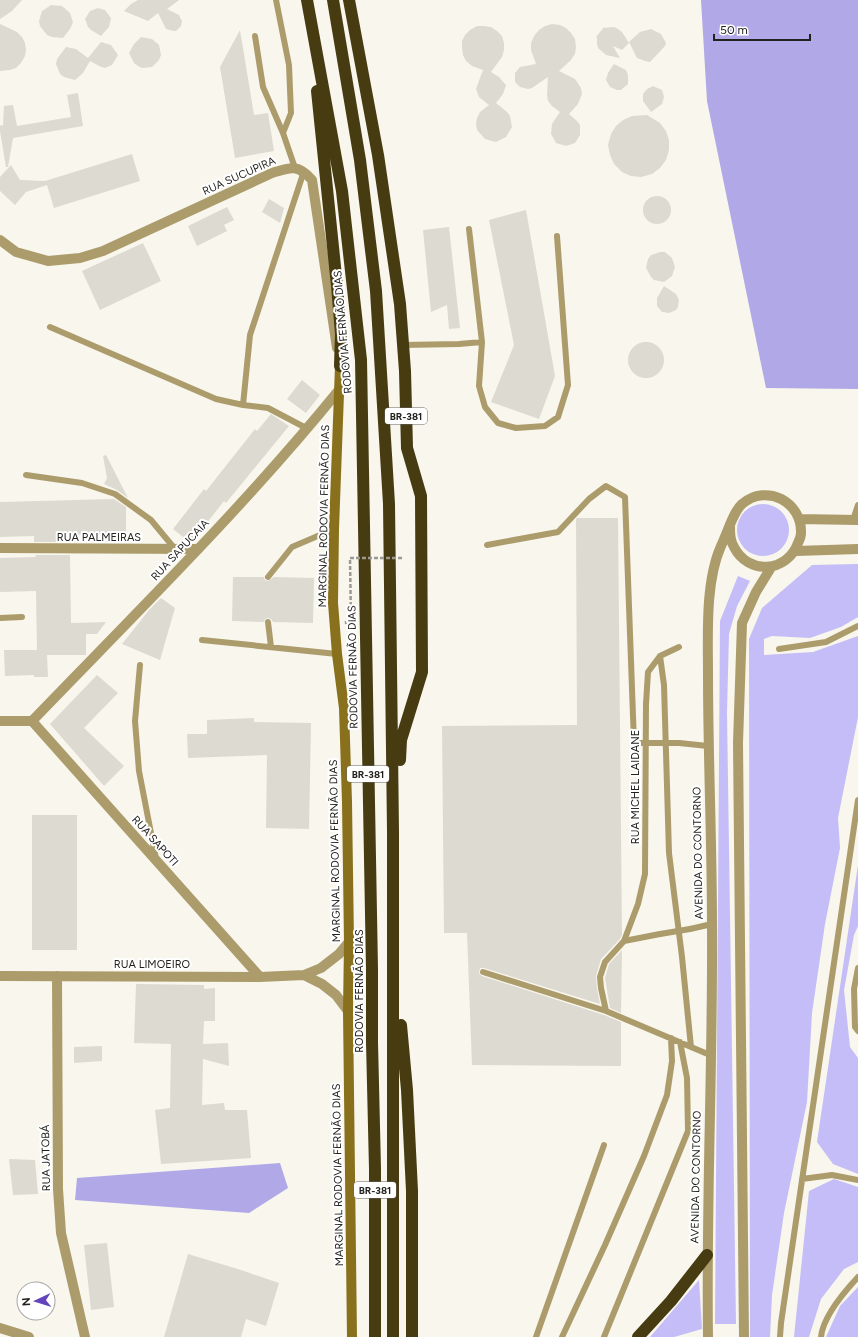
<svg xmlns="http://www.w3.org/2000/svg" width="858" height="1337" viewBox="0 0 858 1337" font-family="Figtree,sans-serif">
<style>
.green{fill:#c4bdf7}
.forest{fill:#b1a8e7}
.building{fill:#dddad2}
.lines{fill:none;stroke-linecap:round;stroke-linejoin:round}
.path{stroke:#9b9993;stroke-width:2.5;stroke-dasharray:4 2;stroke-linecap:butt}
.service{stroke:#ac9c6c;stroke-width:6}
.minor{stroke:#ac9c6c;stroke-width:10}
.tertiary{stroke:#ac9c6c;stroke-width:10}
.secondary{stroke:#88701c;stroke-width:10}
.motorway{stroke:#473b12;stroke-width:12}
.path-bridge{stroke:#9b9993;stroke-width:2.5;stroke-dasharray:4 2;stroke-linecap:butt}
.service-bridge{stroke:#ac9c6c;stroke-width:6}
.labels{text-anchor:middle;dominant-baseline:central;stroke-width:4;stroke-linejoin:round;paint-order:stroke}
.shield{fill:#fff;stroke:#646462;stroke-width:1}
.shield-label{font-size:10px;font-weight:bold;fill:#22211e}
.street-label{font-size:11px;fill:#22211e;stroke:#fff}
</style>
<rect width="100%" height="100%" fill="#f8f6ed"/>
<path class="green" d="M737 530a26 26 0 1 1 52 0a26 26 0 1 1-52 0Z
M858 564V617L841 627 810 638 772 636 764 639V655L813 652 858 636V717L838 818 840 848 825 924 812 1013 807 1102 784 1213 772 1295 770 1337H750L749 639 762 608 812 565Z
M738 576 750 581 737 606 729 634 727 712 736 1324H715L720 621Z
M858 865V926L854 935 844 990 850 1047 858 1058V1174L833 1164 817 1142Z
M834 1179 858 1187V1262L844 1269 821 1299 809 1337H794L809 1191Z
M699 1280 702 1329 674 1337H650Z
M858 1287V1337H826L840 1306Z"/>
<path class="forest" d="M701 0H858V389L766 388 707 101Z
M280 1163 288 1188 249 1213 75 1200 77 1178Z"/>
<path class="building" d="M0 0H22L12 11 0 19Z
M138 0H179L167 9 179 15 182 21 181 26 176 31H174L166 29 158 13 148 21 124 11 131 4Z
M51 5 62 6 70 13 73 22 70 29 63 38 52 37 47 35 40 26 39 21 42 11Z
M98 8 105 10 111 18 109 27 101 36 91 30 88 27 85 19 90 11Z
M0 24 17 32 22 37 25 43 26 50 25 56 21 63 16 68 10 70 0 71Z
M552 24 560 25 566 28 571 33 575 39 576 47 575 54 571 60 559 71 575 79 581 88 582 94 578 104 569 114 577 121 580 125V135L575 143 566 146 556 143 551 134 552 124 560 112 552 106 548 101 547 95 548 77 532 88 528 89 520 87 515 82V73L520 67 536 64 531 50V43L534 36 539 30 545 26Z
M477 26H484L491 27 497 31 502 36 504 43V50L502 57 491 72 499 77 506 85 503 94 496 103 507 112 510 116 512 127 506 137 496 142 485 139 477 130 476 124 477 118 480 112 489 105 479 97 476 89 483 70 472 66 466 61 463 55 462 48V41L465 35 470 30Z
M604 27V28L614 27 618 29 622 32 629 43 622 50 613 46 620 58 606 55 598 48 597 44V38L596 37Z
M651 29 661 34 666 43 665 46 650 62 645 61 637 58 629 42 640 32Z
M240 30 254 115 268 113 274 151 235 158 220 67Z
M141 37 152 39 159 45 161 55 159 60 152 67 142 68 138 66 134 63 129 53 134 44Z
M101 42 111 45 118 55 112 65 105 68 101 67 90 61 83 73 75 80 64 77 60 74 56 64 57 59 66 47 76 49 88 58Z
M614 64 626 70 628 75V84L621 90H617L610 87 606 80 608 73Z
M653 86 662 90 664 97 662 104 651 112 643 101V94L647 89Z
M78 93 83 126 13 138 8 167H6L0 131V125L3 126 4 106 13 105 17 126 71 117 67 95Z
M647 115 660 123 666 131 669 140V150L666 160 660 168 652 174 641 177 631 176 622 172 614 164 610 155 608 145 611 134 616 126 623 120 632 116Z
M132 154 140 181 54 208 47 185 26 192 15 205 0 191V177L11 165 20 180 45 181Z
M643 210a14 14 0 1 1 28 0a14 14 0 1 1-28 0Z
M269 199 284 208 280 223 262 212Z
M227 207 234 220 224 225 227 231 197 246 188 226Z
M526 210 555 376 539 419 491 402 514 345 489 220Z
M449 227 460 328 449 329 447 305 431 312 423 230Z
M143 243 161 281 100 310 82 271Z
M660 252H665L672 258 675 267 672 276 664 282 654 280 651 277 646 268 648 259 651 255Z
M664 286 676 294 679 300 678 307 676 310 669 313 662 312 657 306V298Z
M628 360a18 18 0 1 1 36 0a18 18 0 1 1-36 0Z
M302 380 320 395 306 413 287 399Z
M271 414 289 426 226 503 224 501 192 542H189L173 529 204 489 206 491 255 429 257 431Z
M106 455 128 498 117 490 104 484 107 478 103 456Z
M114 499 126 507V533L70 535V542H34V536L0 537V502Z
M577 518H618L622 935 620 939 601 959 596 976 597 988 600 1004 484 968H480L479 973 482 976 604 1015 621 1022V1066L472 1065 467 933H444L442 726 577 725 576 519Z
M35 555H70L71 623 106 622 97 634H86V655H47L48 677H34V675L5 676 4 650H37L36 591 0 592V558L36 557Z
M233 577H264L265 580 268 581 274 577 314 578 313 623 273 622 271 619 268 618 265 619 264 622 232 621Z
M161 598 175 608 160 660 122 644 149 610Z
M97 675 118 693 84 728 124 766 104 786 50 724Z
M254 718V722L311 723 309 829 266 828 267 755 188 758 187 734H207V720Z
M32 815H77V950H32Z
M622 950 621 1013 610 1008 605 978 609 964Z
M136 984 204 985V989L215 988V1021H204L203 1044 228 1043 229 1066 203 1059 202 1105 224 1103 225 1110H247L251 1158 161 1164 155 1110 170 1108 171 1044 134 1043Z
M102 1046V1061L74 1063V1047Z
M9 1159 35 1160 38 1194 13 1195Z
M107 1243 114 1307 91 1310 84 1245Z
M188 1254 241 1270 279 1283 266 1326 246 1319 241 1337H164Z"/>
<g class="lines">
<path class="path" d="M346 621V623H351L350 558"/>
<path class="service" d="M276 0 289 65 291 113 283 133
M255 36 263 87 283 133 295 168
M50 327 216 399 243 405 268 408 308 429
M482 342 479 386 485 407 498 423 516 428 545 426 558 417 568 385 557 236
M403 345 459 344 482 342 469 229
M243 405 250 335 304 171
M26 475 82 483 115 494 151 520 175 549
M853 520 858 505
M487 545 558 532 589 499 606 486 625 497 634 743
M268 577 292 547 334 529
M0 618 22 617
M268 622 271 647
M202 640 337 654
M779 649 826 642 858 626
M660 656 664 685 669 853 682 957 691 1047
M140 665 135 721 139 771 156 859
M679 743 708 746
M690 929 712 924
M660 934 624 941 605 962 600 977 601 988 606 1011 710 1055
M624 941 638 904 645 874 646 704 648 672 660 656 679 647
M858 968 854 989 855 1027 858 1031
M483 972 606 1011
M802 1179 832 1175 858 1180
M536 1337 604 1145
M562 1337 605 1245 644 1156 667 1095 672 1061 671 1038
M604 1337 688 1131 687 1078 680 1042
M780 1337 781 1323 858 800
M821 1337C823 1316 844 1292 858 1277"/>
<path class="minor" d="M0 548 198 549
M0 721H32"/>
<path class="tertiary" d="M0 240 16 252 48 261 80 258 103 251 272 173C291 167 298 164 312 180L337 348
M799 519 858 520
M796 551 858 549
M304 975 322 984 336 995 348 1011
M0 976 260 977 304 975 321 968 339 954 349 942
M57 976 58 1189 61 1233 85 1337
M260 977 32 721C136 613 244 507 339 390
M0 1328 29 1337
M708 1337C706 1200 713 1062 712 925 712 841 708 758 708 674 708 635 705 582 721 546 727 534 733 512 742 504 767 483 802 502 801 533 801 537 800 539 798 543 787 573 748 575 734 547 730 540 730 534 730 526
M744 1337 738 743 742 623 756 592 772 566"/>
<path class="secondary" d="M340 366 334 529 333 603 337 654 344 708 347 802 349 942 348 1011 352 1337"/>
<path class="motorway" d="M307 0 342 191 361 360 372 969V1042L375 1169V1337
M333 0 360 160 376 291 389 504 393 831V1337
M349 0 378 155 400 304 405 371 407 448 421 496 422 672 401 740 400 760
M317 91 337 286 341 334 340 366
M401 1025 407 1090 412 1191V1337
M638 1337 671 1301 707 1255"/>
<path class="path-bridge" d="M350 558H403"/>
<path class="service-bridge" d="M634 743H679
M660 934 690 929"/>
</g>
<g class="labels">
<g class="shield">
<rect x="385" y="408" width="42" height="16" rx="3"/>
<rect x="347" y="766" width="42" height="16" rx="3"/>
<rect x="354" y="1182" width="42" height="16" rx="3"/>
</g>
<g class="shield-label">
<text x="406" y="416">BR-381</text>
<text x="368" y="774">BR-381</text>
<text x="375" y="1190">BR-381</text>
</g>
<g class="street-label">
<text transform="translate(239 176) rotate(-24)">RUA SUCUPIRA</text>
<text transform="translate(343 332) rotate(-95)">RODOVIA FERNÃO DIAS</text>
<text transform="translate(324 516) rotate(-89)">MARGINAL RODOVIA FERNÃO DIAS</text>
<text x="99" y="537">RUA PALMEIRAS</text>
<text transform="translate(180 550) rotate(-47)">RUA SAPUCAIA</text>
<text transform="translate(353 667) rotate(-91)">RODOVIA FERNÃO DIAS</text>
<text transform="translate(635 787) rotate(-90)">RUA MICHEL LAIDANE</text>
<text transform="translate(155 841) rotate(48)">RUA SAPOTI</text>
<text transform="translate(335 851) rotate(-91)">MARGINAL RODOVIA FERNÃO DIAS</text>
<text transform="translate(698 853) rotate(-91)">AVENIDA DO CONTORNO</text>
<text x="152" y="964">RUA LIMOEIRO</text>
<text transform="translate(359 991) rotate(-90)">RODOVIA FERNÃO DIAS</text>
<text transform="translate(46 1158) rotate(-91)">RUA JATOBÁ</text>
<text transform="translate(338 1175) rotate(-91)">MARGINAL RODOVIA FERNÃO DIAS</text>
<text transform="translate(696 1177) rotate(-89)">AVENIDA DO CONTORNO</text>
</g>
</g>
<g transform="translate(36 1301) rotate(266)"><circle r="19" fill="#ffffff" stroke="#a7a6a5"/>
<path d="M0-3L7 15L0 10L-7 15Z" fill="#6444bd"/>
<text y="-6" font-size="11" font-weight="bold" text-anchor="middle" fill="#22211e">N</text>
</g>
<path d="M714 34v6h96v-6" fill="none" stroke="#22211e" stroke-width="2"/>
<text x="720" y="34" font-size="12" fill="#22211e" stroke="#ffffff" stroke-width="3" paint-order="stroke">50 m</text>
</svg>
